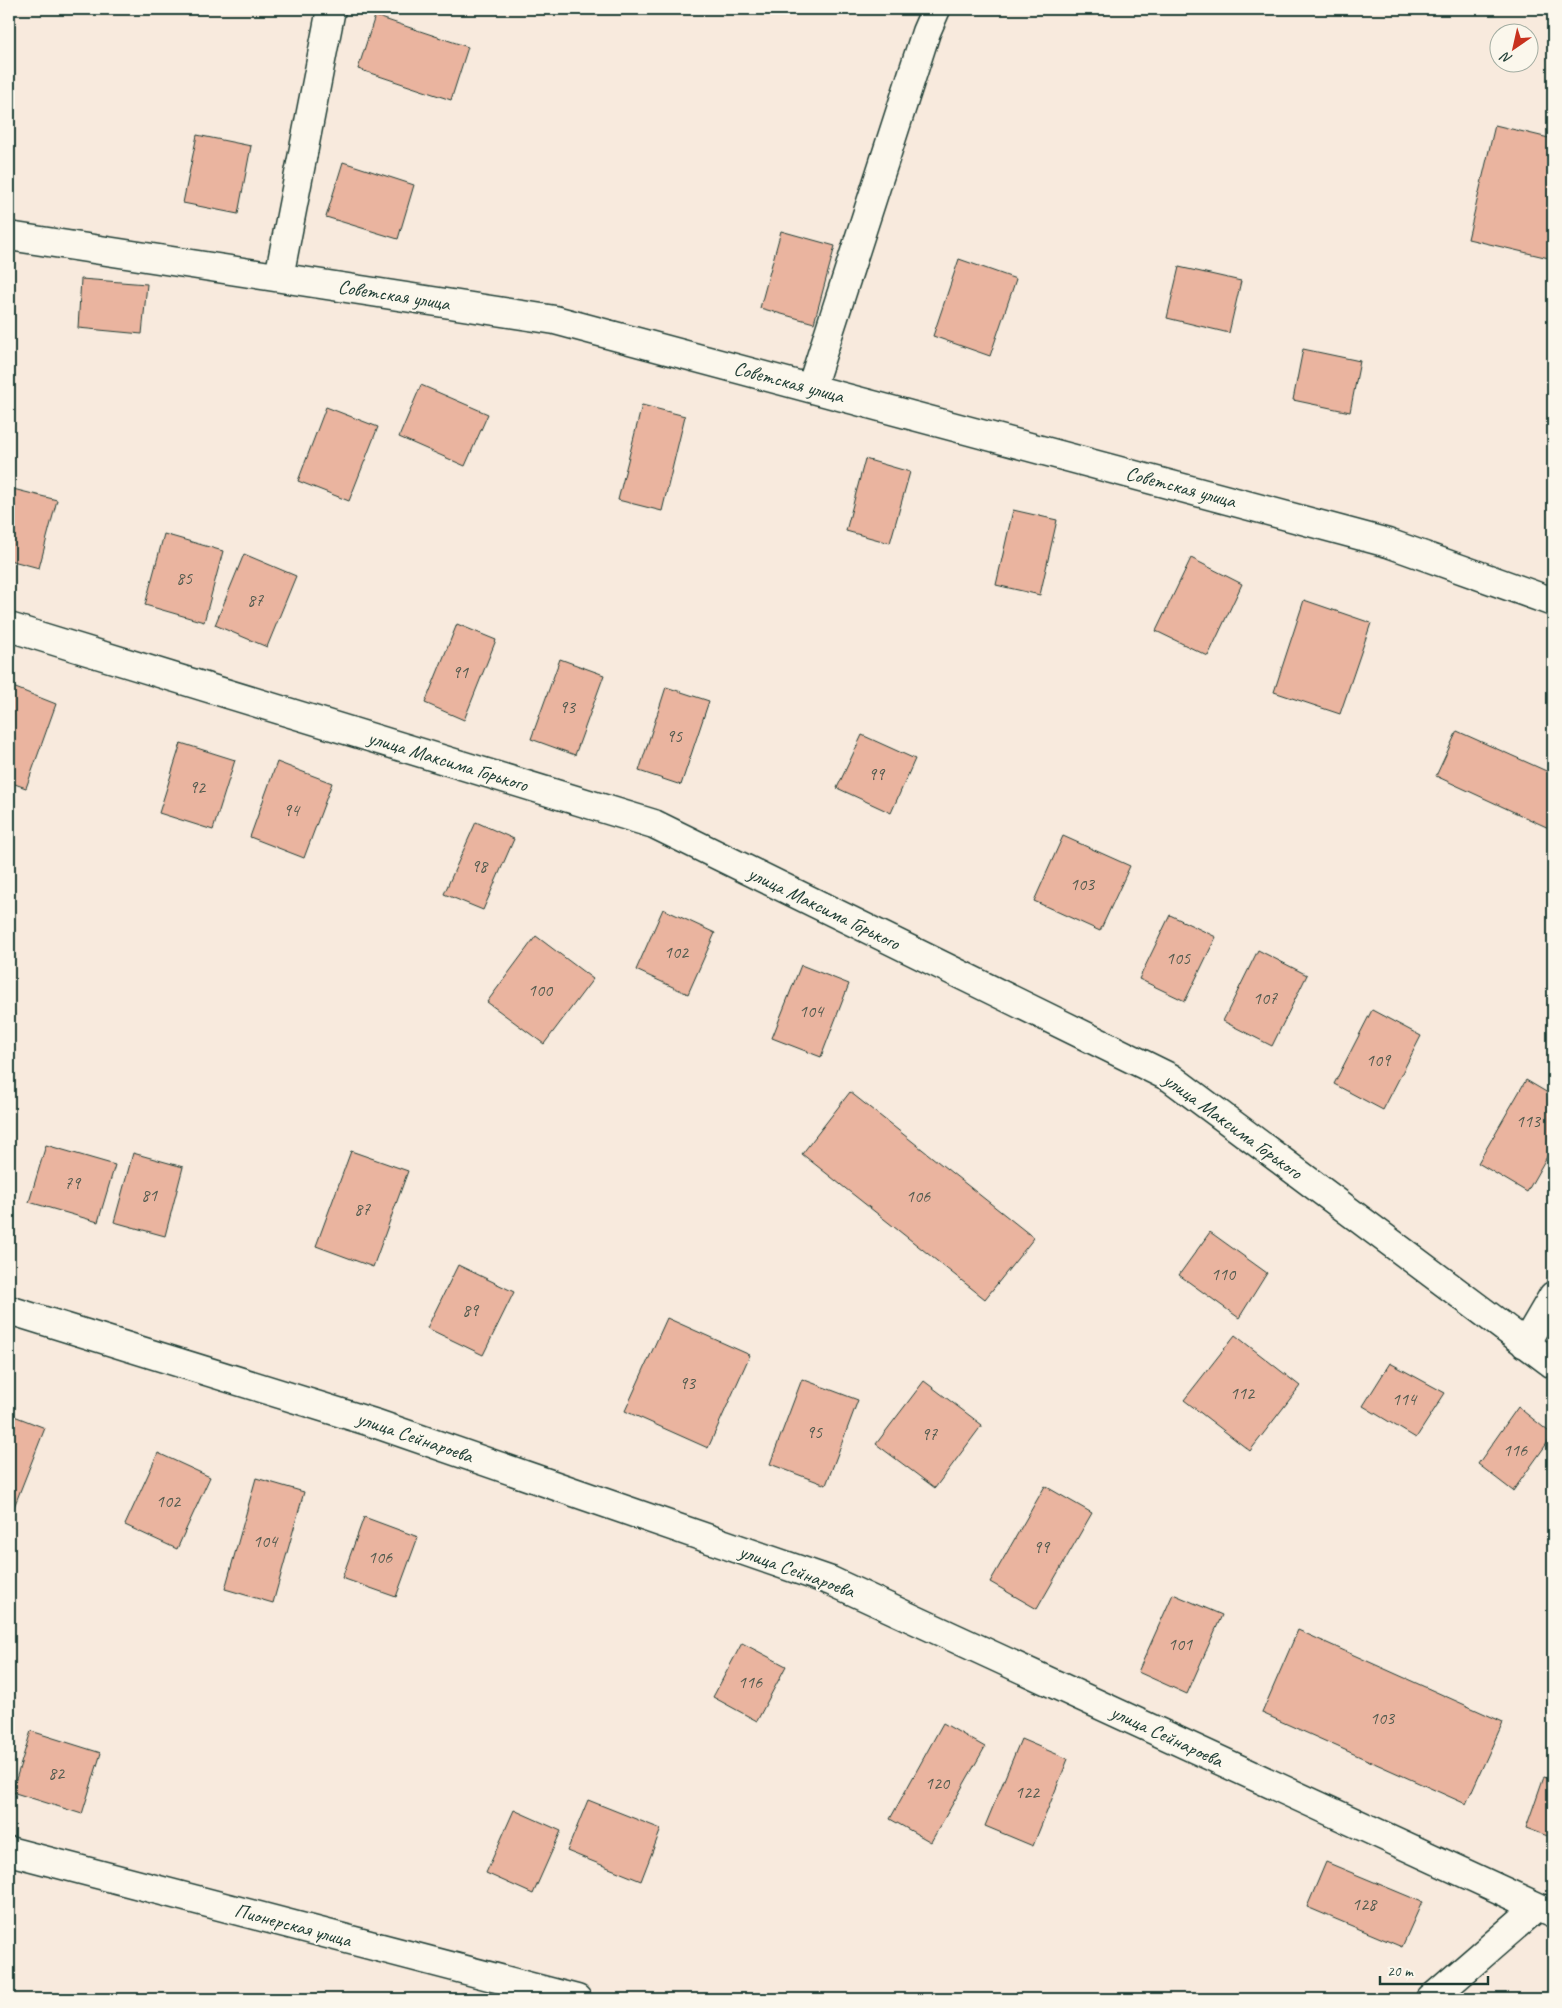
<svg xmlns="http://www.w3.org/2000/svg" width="1562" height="2008" viewBox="0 0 1562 2008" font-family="Caveat,sans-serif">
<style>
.building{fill:#eab49f;stroke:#1f3d34}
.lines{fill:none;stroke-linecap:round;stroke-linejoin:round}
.minor-casing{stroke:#1f3d34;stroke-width:31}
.minor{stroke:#fbf7ec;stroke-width:28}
.labels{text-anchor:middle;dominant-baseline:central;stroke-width:4;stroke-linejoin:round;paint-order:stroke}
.number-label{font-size:18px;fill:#525b4f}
.street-label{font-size:20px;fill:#1f3d34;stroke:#fbf7ec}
</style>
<rect width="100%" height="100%" fill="#f8eadd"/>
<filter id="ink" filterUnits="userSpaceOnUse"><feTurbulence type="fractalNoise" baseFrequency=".02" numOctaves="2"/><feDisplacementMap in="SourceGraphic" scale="10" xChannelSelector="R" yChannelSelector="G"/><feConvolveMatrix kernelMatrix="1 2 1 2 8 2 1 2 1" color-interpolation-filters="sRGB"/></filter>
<g filter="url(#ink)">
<path class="building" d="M375 16 468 47 451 100 358 69Z
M1495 125 1553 139V259L1468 239Z
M197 135 251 146 238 214 183 203Z
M343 162 414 185 398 239 326 217Z
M781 231 835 246 814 323 760 308Z
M959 259 1016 279 990 356 933 336Z
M1179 267 1241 281 1229 333 1167 318Z
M81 279 147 284 142 334 78 328Z
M1303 349 1360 361 1350 412 1293 400Z
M421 385 488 414 465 466 399 437Z
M642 405 685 416 662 511 618 500Z
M326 407 378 427 349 501 298 481Z
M865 459 910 472 890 543 846 531Z
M13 489 57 500 39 568 9 560V507Z
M1013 510 1057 520 1040 595 996 585Z
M164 534 223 551 204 622 145 605Z
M244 554 296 576 267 647 215 625Z
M1191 558 1242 584 1208 656 1156 631Z
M1304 600 1371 623 1340 714 1274 692Z
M457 624 496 640 464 720 425 703Z
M560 659 604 675 575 755 531 739Z
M13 687 56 704 26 788 9 782V700Z
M666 687 709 701 681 785 639 771Z
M1457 731 1553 774V830L1436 776Z
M862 735 915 759 891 813 837 788Z
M181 743 235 760 213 830 159 813Z
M277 762 332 783 304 858 250 837Z
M476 822 514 839 483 910 444 894Z
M1063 836 1130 866 1100 931 1034 901Z
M663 909 715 933 688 994 636 970Z
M1170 915 1216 937 1185 1001 1139 979Z
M536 936 593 979 544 1044 487 1002Z
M1258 950 1307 975 1272 1046 1223 1021Z
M801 965 849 984 821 1057 772 1038Z
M1372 1010 1421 1036 1383 1110 1334 1084Z
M1526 1080 1553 1096V1146L1527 1192 1478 1163Z
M850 1092 1034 1238 985 1299 802 1154Z
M46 1145 115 1165 98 1222 29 1202Z
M351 1151 408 1171 373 1267 316 1246Z
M133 1153 183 1167 165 1236 114 1222Z
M1210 1232 1267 1273 1239 1318 1179 1275Z
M458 1265 514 1292 483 1355 427 1328Z
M667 1318 750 1355 708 1448 625 1411Z
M1235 1335 1300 1386 1250 1451 1184 1400Z
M1390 1363 1445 1393 1416 1438 1363 1406Z
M802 1379 858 1400 826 1485 770 1464Z
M924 1381 982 1425 935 1488 876 1444Z
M1518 1407 1553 1435 1513 1491 1478 1464Z
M9 1414 45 1428 14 1507 9 1505Z
M158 1453 210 1477 177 1549 125 1525Z
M256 1478 304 1492 273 1603 225 1589Z
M1045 1486 1092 1513 1037 1609 990 1582Z
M364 1517 418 1537 396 1597 342 1578Z
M1173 1594 1222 1615 1187 1694 1138 1672Z
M1298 1630 1503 1722 1466 1804 1262 1713Z
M742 1643 786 1666 757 1721 713 1697Z
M943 1723 985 1747 931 1842 890 1819Z
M31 1731 101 1753 82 1814 12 1792Z
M1021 1739 1068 1759 1033 1846 985 1826Z
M1544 1776 1553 1779V1838L1526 1828Z
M588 1800 661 1829 641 1881 567 1851Z
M514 1810 561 1831 533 1894 486 1873Z
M1326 1862 1422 1902 1402 1947 1307 1907Z"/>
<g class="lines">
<g class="minor-casing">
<path id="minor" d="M9 236 555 320 1388 543 1553 602
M279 277 331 9
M811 388 926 32 936 9
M9 627 654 824 1171 1078 1553 1364
M9 1310 374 1423 831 1581 1553 1914
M1525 1344 1553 1296
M9 1851 577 1999
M1431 1999 1537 1907"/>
</g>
<use href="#minor" class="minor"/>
</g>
</g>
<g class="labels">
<g class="number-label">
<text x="184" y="578">85</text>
<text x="255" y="600">87</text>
<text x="460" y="672">91</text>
<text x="567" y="707">93</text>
<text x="674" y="736">95</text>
<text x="876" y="774">99</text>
<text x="197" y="787">92</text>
<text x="291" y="810">94</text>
<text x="479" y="866">98</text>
<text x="1082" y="884">103</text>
<text x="676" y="952">102</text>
<text x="1178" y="958">105</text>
<text x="540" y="990">100</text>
<text x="1265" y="998">107</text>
<text x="811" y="1011">104</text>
<text x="1378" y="1060">109</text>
<text x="1528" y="1121">113</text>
<text x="72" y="1183">79</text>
<text x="149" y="1195">81</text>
<text x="918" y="1196">106</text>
<text x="362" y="1209">87</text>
<text x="1223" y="1274">110</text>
<text x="470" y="1310">89</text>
<text x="687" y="1383">93</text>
<text x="1242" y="1393">112</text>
<text x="1404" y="1399">114</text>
<text x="814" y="1432">95</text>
<text x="929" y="1434">97</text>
<text x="1515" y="1450">116</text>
<text x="168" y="1501">102</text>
<text x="265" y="1541">104</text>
<text x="1041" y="1547">99</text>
<text x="380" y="1557">106</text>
<text x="1180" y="1644">101</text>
<text x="750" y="1682">116</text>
<text x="1382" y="1718">103</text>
<text x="56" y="1773">82</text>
<text x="937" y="1783">120</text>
<text x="1027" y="1792">122</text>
<text x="1364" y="1904">128</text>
</g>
<g class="street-label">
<text transform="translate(394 295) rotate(9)">Советская улица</text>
<text transform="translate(789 382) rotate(15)">Советская улица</text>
<text transform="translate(1181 487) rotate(15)">Советская улица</text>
<text transform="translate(448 761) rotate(17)">улица Максима Горького</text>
<text transform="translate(824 908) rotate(26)">улица Максима Горького</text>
<text transform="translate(1233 1126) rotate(36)">улица Максима Горького</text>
<text transform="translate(415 1437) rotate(19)">улица Сейнароева</text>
<text transform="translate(797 1571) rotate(20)">улица Сейнароева</text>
<text transform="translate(1167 1736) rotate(25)">улица Сейнароева</text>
<text transform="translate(293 1925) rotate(15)">Пионерская улица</text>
</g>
</g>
<rect width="1562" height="2008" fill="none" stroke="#fbf7ec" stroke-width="30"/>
<rect x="15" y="15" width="1532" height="1978" fill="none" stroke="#1f3d34" stroke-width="2" filter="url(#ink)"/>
<g transform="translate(1514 48) rotate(214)"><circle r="24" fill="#fbf7ec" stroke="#a3ada2"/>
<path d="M0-4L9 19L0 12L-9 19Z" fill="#c8321e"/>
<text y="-8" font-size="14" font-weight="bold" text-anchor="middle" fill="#1f3d34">N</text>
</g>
<path d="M1380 1976v8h108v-8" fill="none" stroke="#1f3d34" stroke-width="2.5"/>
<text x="1387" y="1976" font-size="15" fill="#1f3d34" stroke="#fbf7ec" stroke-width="4" paint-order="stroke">20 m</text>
</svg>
